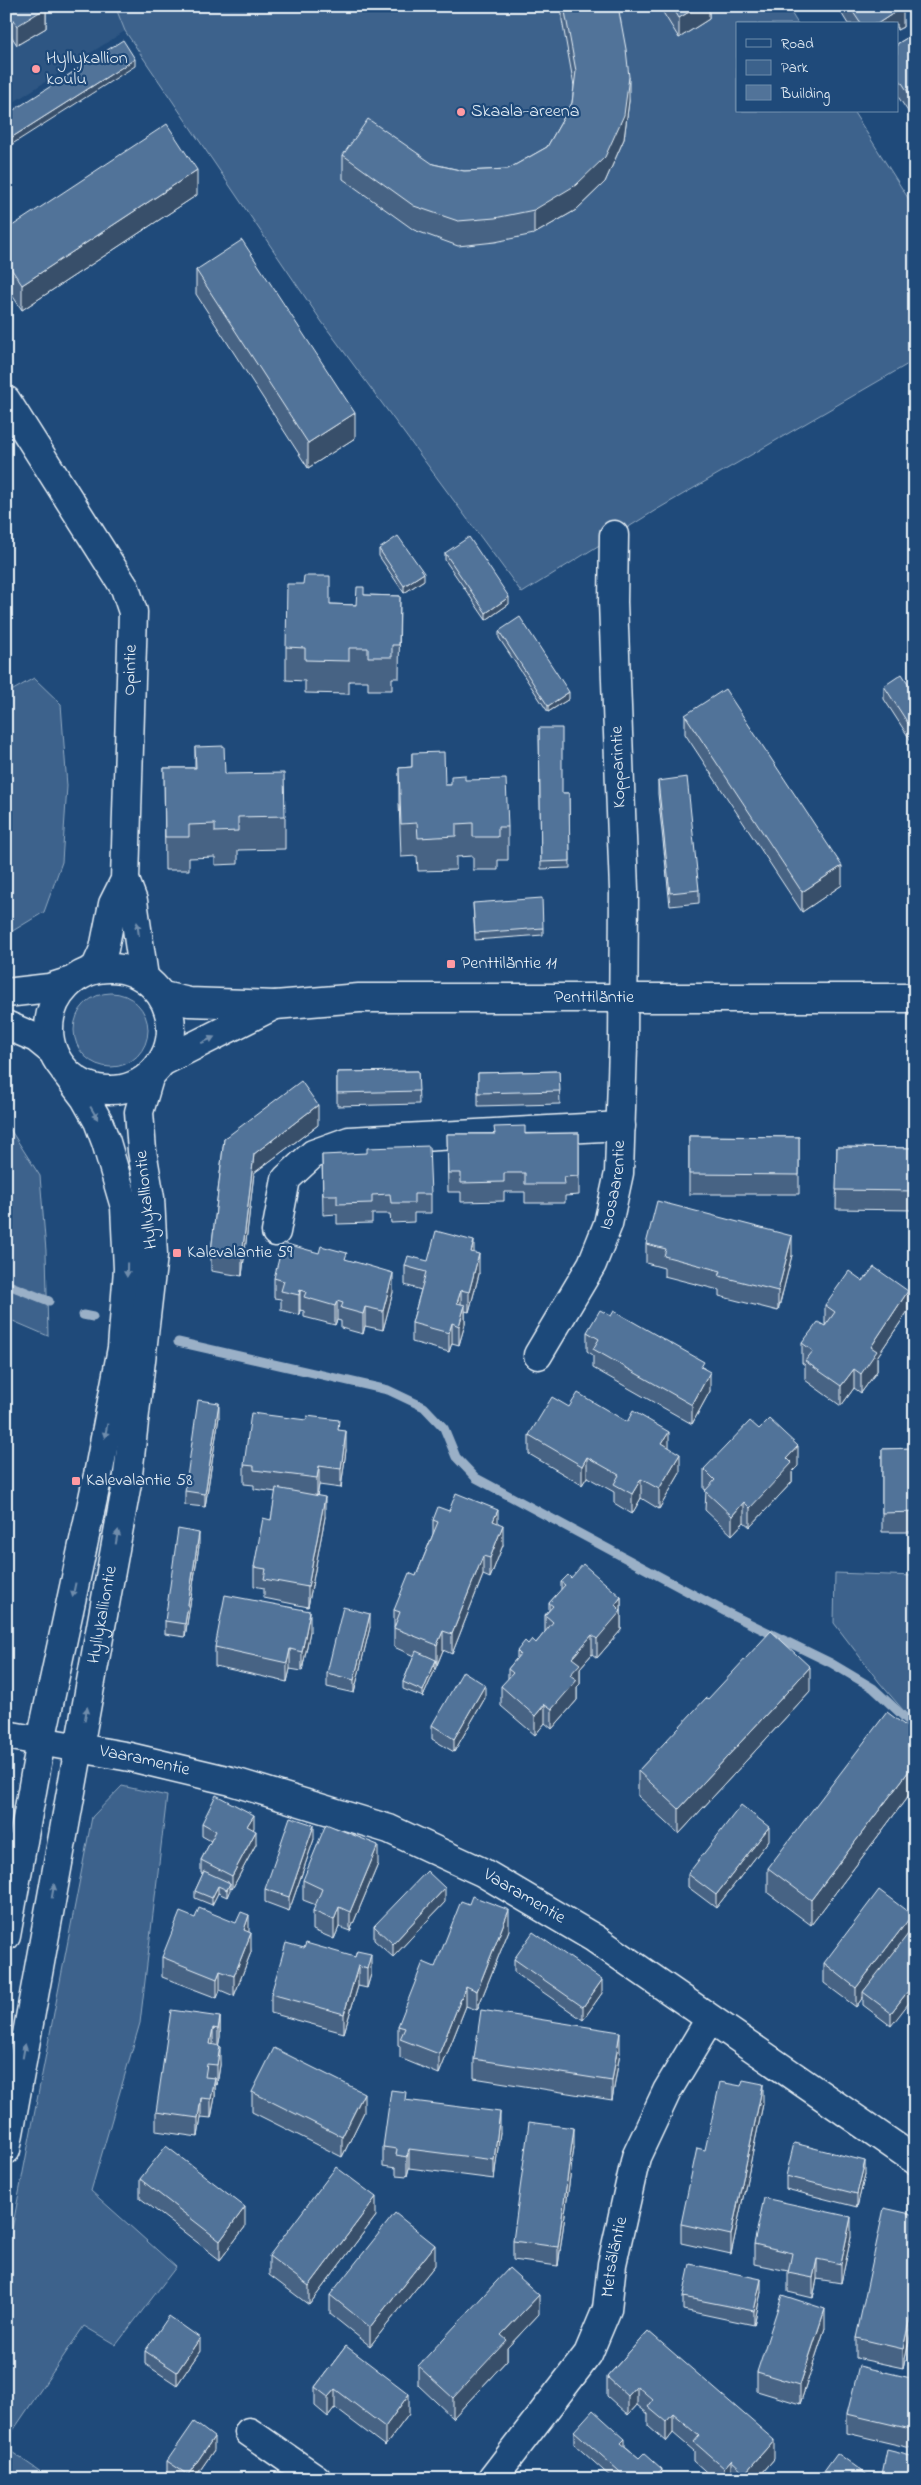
<svg xmlns="http://www.w3.org/2000/svg" width="921" height="2485" viewBox="0 0 921 2485" font-family="'Indie Flower',sans-serif">
<style>
.built{fill:#2e5683}
.green{fill:#3c628c;stroke:#92aac2}
.lines{fill:none;stroke-linecap:round;stroke-linejoin:round}
.stream{stroke:#9ab0c7;stroke-width:9}
.minor-casing{stroke:#e8f1f8;stroke-width:31}
.major-casing{stroke:#e8f1f8;stroke-width:31}
.minor{stroke:#1f4a7a;stroke-width:28}
.major{stroke:#1f4a7a;stroke-width:28}
.wall{fill:#466384;stroke:#e8f1f8}
.shaded-wall{fill:#39506b;stroke:#e8f1f8}
.building{fill:#517399;stroke:#e8f1f8}
.oneway{fill:#6f8dac}
.poi-dot{fill:#ff9aa2;stroke:#1f4a7a;stroke-width:2}
.labels{text-anchor:middle;dominant-baseline:central;stroke-width:4.5;stroke-linejoin:round;paint-order:stroke}
.poi-label{font-size:18px;fill:#e8f1f8;stroke:#1f4a7a;text-anchor:start}
.street-label{font-size:18px;fill:#e8f1f8;stroke:#1f4a7a}
</style>
<rect width="100%" height="100%" fill="#1f4a7a"/>
<filter id="ink" filterUnits="userSpaceOnUse"><feTurbulence type="fractalNoise" baseFrequency=".02" numOctaves="2"/><feDisplacementMap in="SourceGraphic" scale="10" xChannelSelector="R" yChannelSelector="G"/><feConvolveMatrix kernelMatrix="1 2 1 2 8 2 1 2 1" color-interpolation-filters="sRGB"/></filter>
<g filter="url(#ink)">
<path class="built" d="M6 6H115L125 31 6 107Z"/>
<path class="green" d="M115 6H787L798 24H737V111H853L915 209V360L656 510 522 593 322 322 125 31Z
M34 678 61 704 67 786 62 862 44 912 6 935V694Z
M74 1030a37 37 0 1 1 74 0a37 37 0 1 1-74 0Z
M6 1123 40 1176 46 1251 48 1336 6 1318Z
M835 1573 915 1576V1724L879 1682 834 1623Z
M122 1786 167 1796 140 2023 91 2191 176 2267 116 2345 84 2326 6 2441V2260L92 1817Z
M6 2448 51 2479H6Z"/>
<g class="lines">
<path class="stream" d="M6 1284 49 1301
M83 1315 93 1317
M178 1342 388 1390 424 1407 444 1428 456 1457 476 1478 726 1612 831 1663 873 1688 915 1727"/>
<g class="minor-casing">
<g id="minor">
<path d="M6 400 125 588 133 612 125 880 113 904 104 949 95 969"/>
<path d="M125 880 133 901 144 977"/>
<path id="s1" d="M163 996 189 1002 275 1005 359 998H915"/>
<path d="M164 1061 275 1005"/>
<path d="M276 1232 286 1179 313 1154 349 1141 621 1126"/>
<path id="s2" d="M538 1355 592 1264 608 1224 619 1173 623 1047 624 890 613 602 614 535"/>
<path id="s3" d="M6 1735 130 1757 231 1781 389 1829 482 1872 594 1938 915 2160"/>
<path d="M249 2432 317 2479"/>
<path id="s4" d="M492 2479 588 2354 607 2309 612 2264 636 2157 667 2091 710 2019"/>
</g>
</g>
<g class="major-casing">
<g id="major">
<circle cx="110" cy="1029" r="61"/>
<path d="M6 993 49 988 71 981"/>
<path d="M6 1025 36 1038 52 1051"/>
<path d="M6 1936 41 1741 98 1475 122 1348 128 1269 125 1207 106 1142 98 1121 85 1098 66 1073"/>
<path id="s5" d="M6 2150 127 1483 153 1255 150 1198 142 1151 139 1112 149 1078"/>
</g>
</g>
<use href="#minor" class="minor"/>
<use href="#major" class="major"/>
</g>
<path class="wall" d="M6 6H50L46 9V28L17 45 6 28Z
M562 6H618L629 101 624 139 605 182 576 210 534 234 495 242 458 246 414 230 343 179V155L433 164 464 171 508 169 547 147 572 103 574 86 562 20Z
M659 6H709V19L679 38Z
M837 6H902L903 27 897 30V24H848Z
M915 33V122L897 95V44Z
M197 195 22 310 6 286V230Z
M196 270 355 438 308 468 196 294Z
M379 549 424 580 404 593 379 556Z
M445 553 509 604 486 620 445 560Z
M364 595 400 596 399 678H392V690H368V681H349V694L305 693V681L286 680V647L330 604 356 605Z
M499 631 569 699 548 712 499 638Z
M884 686 915 694V747L884 699Z
M685 715 842 885 802 912 685 734Z
M539 728 562 793H569L570 868 541 869Z
M195 747 225 774 285 816V849L238 850V864L215 865V857L189 858V870H165L164 768H195Z
M412 753 445 785H451L465 780 508 827V860H498V870H473V856L456 857V870L418 871 417 856 401 857 399 801V768L412 767Z
M658 781 699 890V903L670 906 658 794Z
M473 903 543 928V935L475 940Z
M418 1071 419 1104 337 1106V1072Z
M559 1071 560 1104 478 1106V1073Z
M318 1125 254 1173 242 1276 211 1271V1252L224 1139Z
M579 1133V1195L565 1196V1203H525V1192H504V1201L461 1202V1192H448L447 1134Z
M689 1136 799 1137V1194H689Z
M837 1147 915 1148V1210L836 1209Z
M322 1155 431 1194V1213H414V1222L391 1223 390 1214H372V1223L337 1224V1214L323 1215Z
M646 1244 792 1255 778 1311 719 1296V1290L664 1276V1268L646 1263Z
M319 1253 347 1260 393 1292 383 1330 365 1326 363 1334 341 1328V1321L337 1320 335 1325 304 1317V1311L300 1310 299 1315 281 1310V1299L274 1298V1278Z
M474 1253 479 1274 469 1312 465 1311V1324L459 1345 452 1343 449 1352 412 1342V1323L421 1290 405 1285V1266Z
M863 1281 908 1311 877 1357V1371L861 1393 854 1388 841 1406 805 1380V1365L802 1363V1343L826 1324H825V1305Z
M587 1332 704 1368 710 1391 692 1424 593 1368V1355L587 1351Z
M569 1407 669 1448 680 1473 659 1509 641 1498 632 1514 614 1503V1492L587 1477 582 1485 529 1454V1435Z
M219 1417 205 1507 185 1505V1491Z
M339 1430 346 1450 341 1488 319 1485 317 1496 325 1517 308 1607 264 1598V1588L254 1586V1567L271 1520 276 1492 254 1489V1485L244 1484V1465Z
M915 1448V1532H882V1449Z
M798 1466 792 1472V1482L750 1527 744 1522 732 1535 705 1510 706 1490 704 1489V1469Z
M449 1511 498 1523 503 1545 490 1578 483 1575 452 1654 443 1650 437 1665 436 1664V1667L423 1697 403 1689V1682L414 1656 394 1647V1610L416 1576 433 1534V1520Z
M199 1546 185 1637 165 1634V1621Z
M571 1578 621 1597V1630L597 1658 592 1654 580 1668V1684L577 1687V1700L552 1729 545 1723 535 1735 501 1706V1686L508 1679V1669L517 1658V1651L528 1644 536 1643 545 1632V1615L549 1610V1603L561 1590V1582Z
M370 1627 354 1693 327 1687V1673Z
M310 1631 302 1671 290 1669 287 1682 215 1666V1647Z
M810 1691 679 1834 638 1796V1771L708 1699Z
M485 1698 454 1752 432 1739V1725Z
M915 1733V1787L811 1925 768 1893V1868Z
M202 1823 254 1828 253 1829 256 1844 232 1889 230 1888 227 1897 218 1893 212 1905 195 1898V1891L203 1874 201 1873V1860L211 1841 202 1836Z
M314 1839 289 1911 265 1902V1889Z
M769 1840 716 1908 688 1887V1874Z
M378 1864 350 1931 339 1927 334 1939 313 1930V1911L316 1905 303 1900V1880Z
M445 1902 393 1957 374 1940V1926Z
M912 1915 891 2026 863 2005V1997L856 2007 824 1983V1963Z
M195 1918 249 1932 251 1952 234 1996 220 1990 217 1998 162 1977V1957Z
M509 1930 477 2010 466 2006 439 2074 400 2058V2046L398 2045V2026L435 1967Z
M304 1948 355 1957 357 1951 371 1974 367 1988 358 1986 344 2033 271 2013V1994Z
M514 1959 602 1993 583 2020 514 1972Z
M220 2017V2037L218 2046 220 2065 217 2085 215 2084V2097L211 2118 201 2117 198 2137 156 2131V2112Z
M620 2052 612 2100 474 2078V2059Z
M252 2092 364 2112 342 2157 252 2112Z
M406 2100 500 2132 494 2179 409 2168 407 2176 396 2175V2168L383 2166V2147Z
M763 2104 731 2254 681 2243V2224Z
M574 2147 558 2266 513 2260V2241Z
M865 2174 857 2207 786 2189V2176Z
M140 2179 245 2227 220 2260 140 2198Z
M915 2215V2314L903 2368 856 2358V2338Z
M376 2216 309 2305 269 2275V2256Z
M851 2237 841 2283 817 2279 813 2298 788 2292V2271L754 2264V2244Z
M435 2265 370 2346 330 2314V2295Z
M761 2292 754 2325 683 2310V2297Z
M539 2314 507 2348V2360L453 2418 418 2385V2366Z
M825 2328 800 2404 757 2391V2372Z
M648 2331 774 2459 757 2479H714L694 2461V2451L673 2433 666 2442 648 2426V2414L637 2405 628 2415 607 2396V2377Z
M346 2346 409 2414 385 2446 335 2408 328 2417 315 2406V2387Z
M145 2351H200L177 2385 145 2364Z
M915 2379V2449L847 2433V2414Z
M574 2431 625 2446 662 2479H613L574 2444Z
M214 2450 194 2479H174L167 2474V2461Z"/>
<path class="shaded-wall" d="M38 6H50L46 9V28L17 45V26Z
M699 6H709V19L679 38V18Z
M903 7V27L897 30V24H877Z
M135 59V66L6 148V141Z
M629 77V101L624 139 605 182 576 210 534 234V210Z
M197 170V195L22 310V285Z
M355 413V438L308 468V443Z
M424 573V580L404 593V586Z
M509 597V604L486 620V613Z
M569 692V699L548 712V706Z
M842 866V885L802 912V892Z
M318 1105V1125L254 1173 242 1276V1256L254 1154Z
M792 1236V1255L778 1311V1291Z
M474 1241V1261L471 1252Z
M479 1254V1274L469 1312V1292Z
M393 1273V1292L383 1330V1311Z
M300 1290V1310L299 1315V1295Z
M461 1290V1310L457 1303Z
M908 1291V1311L877 1357V1371L861 1393V1374L871 1347Z
M337 1301V1320L335 1325V1306Z
M465 1305V1324L459 1345V1326Z
M365 1307V1326L363 1334V1314Z
M452 1323V1343L449 1352V1333Z
M854 1369V1388L841 1406V1386Z
M710 1372V1391L692 1424V1405Z
M219 1403V1417L205 1507V1494Z
M346 1431V1450L341 1488V1469Z
M669 1432V1451L662 1443Z
M798 1446V1466L792 1472V1482L750 1527V1508L787 1458Z
M680 1454V1473L659 1509V1489Z
M587 1457V1477L582 1485V1466Z
M319 1466V1485L317 1497V1478Z
M641 1479V1498L632 1514V1494Z
M325 1497V1517L308 1607V1587Z
M744 1502V1522L732 1535V1516Z
M498 1510V1529L493 1521Z
M503 1525V1545L490 1578V1558Z
M199 1533V1546L185 1637V1624Z
M483 1556V1575L452 1654V1634Z
M621 1597V1630L597 1658V1639L615 1605Z
M310 1611V1631L302 1671V1652Z
M370 1614V1627L354 1693V1680Z
M443 1631V1650L437 1665V1645Z
M592 1635V1654L580 1668V1684L577 1687V1700L552 1729V1709L570 1675 572 1658Z
M290 1649V1669L287 1682V1663Z
M436 1660V1667L423 1697V1691Z
M810 1667V1691L679 1834V1809Z
M485 1685V1698L454 1752V1739Z
M545 1704V1723L535 1735V1716Z
M915 1763V1787L811 1925V1900Z
M254 1815V1828L247 1840V1826Z
M314 1825V1839L289 1911V1897Z
M769 1827V1840L716 1908V1895Z
M256 1831V1844L232 1889V1876Z
M378 1845V1864L350 1931V1912Z
M230 1883V1890L227 1897V1890Z
M218 1886V1893L212 1905V1898Z
M445 1888V1902L393 1957V1944Z
M339 1907V1927L334 1939V1920Z
M509 1910V1930L477 2010V1991Z
M249 1915V1935L244 1930Z
M912 1915V1934L863 1992V1997L856 2007V1988Z
M251 1933V1952L234 1996V1976Z
M371 1954V1974L367 1988V1969Z
M358 1966V1986L344 2033V2014Z
M220 1971V1990L217 1998V1979Z
M602 1980V1993L583 2020V2007Z
M915 1982V1995L891 2026V2013Z
M466 1986V2006L439 2074V2054Z
M220 2017V2037L218 2048V2029Z
M213 2028V2047L210 2044Z
M620 2032V2052L612 2100V2081Z
M220 2046V2065L217 2085V2065Z
M215 2078V2097L211 2118V2099Z
M763 2084V2104L731 2254V2235Z
M364 2093V2112L342 2157V2137Z
M201 2098V2117L198 2137V2118Z
M500 2112V2132L494 2179V2160Z
M574 2128V2147L558 2266V2247Z
M409 2149V2168L407 2176V2157Z
M865 2161V2174L857 2207V2194Z
M376 2197V2216L309 2305V2286Z
M245 2207V2227L220 2260V2241Z
M851 2217V2237L841 2283V2264Z
M435 2245V2265L370 2346V2327Z
M817 2259V2279L813 2298V2278Z
M761 2279V2292L754 2325V2311Z
M539 2295V2314L507 2348V2360L453 2418V2398L501 2335Z
M915 2295V2314L903 2368V2349Z
M825 2309V2328L800 2404V2385Z
M200 2338V2351L177 2385V2372Z
M637 2386V2405L628 2415V2396Z
M335 2389V2408L328 2417V2397Z
M409 2394V2414L385 2446V2427Z
M673 2414V2433L666 2442V2422Z
M214 2437V2450L194 2479H188V2475Z
M625 2439V2452L621 2443Z
M774 2440V2459L757 2479H745V2473Z
M731 2460V2479H724V2468Z
M662 2469V2479H652Z"/>
<path class="building" d="M6 6H45L46 8 17 26 6 9Z
M564 6H618L626 49 629 77 624 115 605 157 576 185 534 210 495 218 458 221 414 206 343 155 368 119 433 164 464 171 508 169 547 147 572 103 576 71Z
M672 6H699L679 18Z
M849 6H902L903 7 877 24H861Z
M915 33V103L897 75V44Z
M123 40 135 59 6 141V115Z
M167 124 197 170 22 285 6 261V230Z
M242 240 355 413 308 443 196 270Z
M398 536 424 573 404 586 379 549Z
M469 537 509 597 486 613 445 553Z
M304 576H330V604L356 605 357 587H364V595L400 596 399 645H392V657H368V648H349V661L305 660V648L286 647 287 584H303Z
M520 617 569 692 548 706 499 631Z
M902 674 915 694V734L884 686Z
M725 689 842 866 802 892 685 715Z
M539 728H562V793H569L570 861 541 862Z
M224 746 225 774 284 773 285 816 238 817V831L215 832V824L189 825V837H165L164 768H196L195 747Z
M444 752 445 785H451V776L465 775V780L506 779 508 827H498V837H473V823L456 824V836L418 838 417 823 401 824 399 768 412 767V753Z
M687 777 699 890 670 893 658 781Z
M542 898 543 928 475 933 473 903Z
M418 1071 419 1091 337 1093V1072Z
M559 1071 560 1091 478 1093V1073Z
M301 1081 318 1105 254 1154 242 1256 211 1252 224 1139Z
M525 1126V1134L579 1133V1176L564 1177 565 1184H525V1173H504V1182L461 1183V1173H448L447 1134H495L494 1127Z
M689 1136 799 1137V1175L689 1174Z
M429 1146 431 1194H414V1203H391L390 1194 372 1195V1203L337 1204V1195H323L322 1155 367 1153V1148Z
M837 1147 915 1148V1191L836 1190Z
M657 1201 792 1236 778 1291 719 1276 721 1271 664 1256 666 1249 646 1244Z
M436 1231 474 1241 471 1252 479 1254 469 1292 461 1290 457 1303 465 1305 459 1326 452 1323 449 1333 412 1323 426 1272 405 1266 408 1256 428 1261Z
M283 1243 319 1253 321 1246 347 1253 345 1259 393 1273 383 1311 365 1307 363 1314 341 1308 343 1303 337 1301 335 1306 304 1297 306 1292 300 1290 299 1295 281 1291 284 1281 274 1278Z
M874 1267 908 1291 871 1347 877 1351 861 1374 854 1369 841 1386 805 1361 813 1351 802 1343 818 1322 825 1326 835 1312 825 1305 849 1271 863 1281Z
M600 1310 611 1316 614 1311 704 1362 701 1367 710 1372 692 1405 593 1349 599 1339 587 1332Z
M578 1393 627 1422 633 1411 669 1432 662 1443 680 1454 659 1489 641 1479 632 1494 614 1484 619 1475 587 1457 582 1466 529 1435 552 1397 569 1407Z
M198 1400 219 1403 205 1494 185 1491Z
M251 1413 306 1420 307 1416 339 1420 338 1430 346 1431 341 1469 319 1466 317 1478 254 1470V1466L244 1465Z
M769 1419 798 1446 787 1458 792 1463 750 1508 744 1502 732 1516 705 1491 715 1480 704 1469 750 1421 759 1429Z
M915 1448V1512L882 1513V1449Z
M276 1488 325 1497 308 1587 264 1579 266 1569 254 1567 263 1518 271 1520Z
M456 1493 498 1510 493 1521 503 1525 490 1558 483 1556 452 1634 443 1631 437 1645 394 1628 400 1612 394 1610 409 1573 416 1576 438 1522 433 1520 438 1507 449 1511Z
M178 1529 199 1533 185 1624 165 1621Z
M583 1564 621 1597 615 1605 621 1611 597 1639 592 1635 572 1658 580 1664 570 1675 577 1680 552 1709 545 1704 535 1716 501 1686 513 1673 508 1669 520 1654 517 1651 525 1641 528 1644 532 1639 536 1643 553 1622 545 1615 553 1606 549 1603 565 1585 561 1582 568 1575 571 1578Z
M225 1595 310 1611 302 1652 290 1649 287 1663 215 1647Z
M343 1607 370 1614 354 1680 327 1673Z
M771 1631 810 1667 679 1809 638 1771 706 1698 708 1699Z
M416 1651 436 1660 423 1691 403 1682Z
M463 1671 485 1685 454 1739 432 1725Z
M887 1712 915 1733V1763L811 1900 768 1868Z
M216 1795 254 1815 247 1826 256 1831 232 1876 201 1860 216 1831 202 1823Z
M741 1805 769 1827 716 1895 688 1874Z
M290 1817 314 1825 289 1897 265 1889Z
M326 1824 378 1845 350 1912 339 1907 334 1920 313 1911 322 1889 303 1880Z
M204 1871 230 1883 227 1890 218 1886 212 1898 195 1891Z
M427 1871 445 1888 393 1944 374 1926Z
M879 1890 912 1915 856 1988 824 1963Z
M472 1896 509 1910 477 1991 466 1986 439 2054 400 2039 405 2028 398 2026 423 1962 435 1967 461 1901 469 1904Z
M199 1908 236 1923 241 1912 249 1915 244 1930 251 1933 234 1976 220 1971 217 1979 162 1957 180 1912 195 1918Z
M915 1925V1982L891 2013 863 1992Z
M533 1932 602 1980 583 2007 514 1959Z
M286 1943 304 1948 306 1943 355 1957 357 1951 371 1954 367 1969 358 1966 344 2014 271 1994Z
M171 2010 220 2017 218 2029 213 2028 210 2044 220 2046 217 2065 207 2064 205 2077 215 2078 211 2099 201 2098 198 2118 156 2112Z
M481 2010 620 2032 612 2081 474 2059Z
M274 2048 364 2093 342 2137 252 2092Z
M743 2080 763 2084 731 2235 681 2224 697 2148 705 2150 720 2082 741 2086Z
M391 2090 406 2092 405 2100 500 2112 494 2160 409 2149 407 2157 396 2155 397 2149 383 2147Z
M529 2122 574 2128 558 2247 513 2241Z
M794 2143 865 2161 857 2194 786 2176Z
M166 2146 245 2207 220 2241 140 2179Z
M336 2167 376 2197 309 2286 269 2256Z
M764 2198 851 2217 841 2264 817 2259 813 2278 788 2273 792 2253 754 2244Z
M884 2208 915 2215V2295L903 2349 856 2338Z
M395 2213 435 2245 370 2327 330 2295Z
M690 2264 761 2279 754 2311 683 2297Z
M509 2268 539 2295 501 2335 507 2340 453 2398 418 2366Z
M782 2295 825 2309 800 2385 757 2372Z
M169 2316 200 2338 177 2372 145 2351Z
M648 2331 774 2440 745 2473 731 2460 724 2468 694 2442 699 2436 673 2414 666 2422 648 2407 653 2400 637 2386 628 2396 607 2377Z
M346 2346 409 2394 385 2427 335 2389 328 2397 315 2387Z
M859 2366 915 2379V2430L847 2414Z
M593 2410 625 2439 621 2443 639 2458 644 2453 662 2469 652 2479H628L574 2431Z
M194 2422 214 2437 188 2475 167 2461Z
M887 2450 915 2457V2479H881Z
M837 2453 873 2479H818Z"/>
<defs><path id="oneway-solid" d="M-6-.8H1V-3.2L6.5 0L1 3.2V.8H-6Z" transform="scale(1.25)"/></defs>
<g class="oneway">
<use href="#oneway-solid" transform="translate(138 929) rotate(-98)"/>
<use href="#oneway-solid" transform="translate(208 1040) rotate(-25)"/>
<use href="#oneway-solid" transform="translate(94 1113) rotate(60)"/>
<use href="#oneway-solid" transform="translate(127 1270) rotate(91)"/>
<use href="#oneway-solid" transform="translate(106 1431) rotate(101)"/>
<use href="#oneway-solid" transform="translate(117 1537) rotate(-80)"/>
<use href="#oneway-solid" transform="translate(74 1590) rotate(102)"/>
<use href="#oneway-solid" transform="translate(86 1714) rotate(-79)"/>
<use href="#oneway-solid" transform="translate(53 1891) rotate(-80)"/>
<use href="#oneway-solid" transform="translate(24 2051) rotate(-80)"/>
</g>
</g>
<g class="poi-dot">
<circle cx="36" cy="69" r="5"/>
<circle cx="461" cy="112" r="5"/>
<rect x="446" y="959" width="10" height="10" rx="2.5"/>
<rect x="172" y="1248" width="10" height="10" rx="2.5"/>
<rect x="71" y="1476" width="10" height="10" rx="2.5"/>
</g>
<g class="labels">
<g class="poi-label">
<text x="46" y="59">Hyllykallion<tspan x="46" dy="21">koulu</tspan></text>
<text x="471" y="112">Skaala-areena</text>
<text x="461" y="964">Penttiläntie 11</text>
<text x="187" y="1253">Kalevalantie 59</text>
<text x="86" y="1481">Kalevalantie 58</text>
</g>
<g class="street-label">
<text transform="translate(131 670) rotate(-88)">Opintie</text>
<text transform="translate(619 767) rotate(-92)">Kopparintie</text>
<text stroke="none"><textPath href="#s1" startOffset="432">Penttiläntie</textPath></text>
<text stroke="none"><textPath href="#s2" startOffset="188">Isosaarentie</textPath></text>
<text transform="translate(147 1200) rotate(-96)">Hyllykalliontie</text>
<text stroke="none"><textPath href="#s5" startOffset="544">Hyllykalliontie</textPath></text>
<text stroke="none"><textPath href="#s3" startOffset="141">Vaaramentie</textPath></text>
<text stroke="none"><textPath href="#s3" startOffset="546">Vaaramentie</textPath></text>
<text stroke="none"><textPath href="#s4" startOffset="259">Metsäläntie</textPath></text>
</g>
</g>
<rect width="921" height="2485" fill="none" stroke="#1f4a7a" stroke-width="25"/>
<rect x="12" y="12" width="896" height="2460" fill="none" stroke="#e8f1f8" stroke-width="2" filter="url(#ink)"/>
<rect x="736" y="22" width="162" height="90" fill="#1f4a7a" stroke="#6f8dac"/>
<rect x="746" y="39" width="25" height="8" fill="#1f4a7a" stroke="#6f8dac"/>
<text x="781" y="48" font-size="15" fill="#e8f1f8">Road</text>
<rect x="746" y="60" width="25" height="15" fill="#3c628c" stroke="#6f8dac"/>
<text x="781" y="72" font-size="15" fill="#e8f1f8">Park</text>
<rect x="746" y="85" width="25" height="15" fill="#517399" stroke="#6f8dac"/>
<text x="781" y="98" font-size="15" fill="#e8f1f8">Building</text>
</svg>
